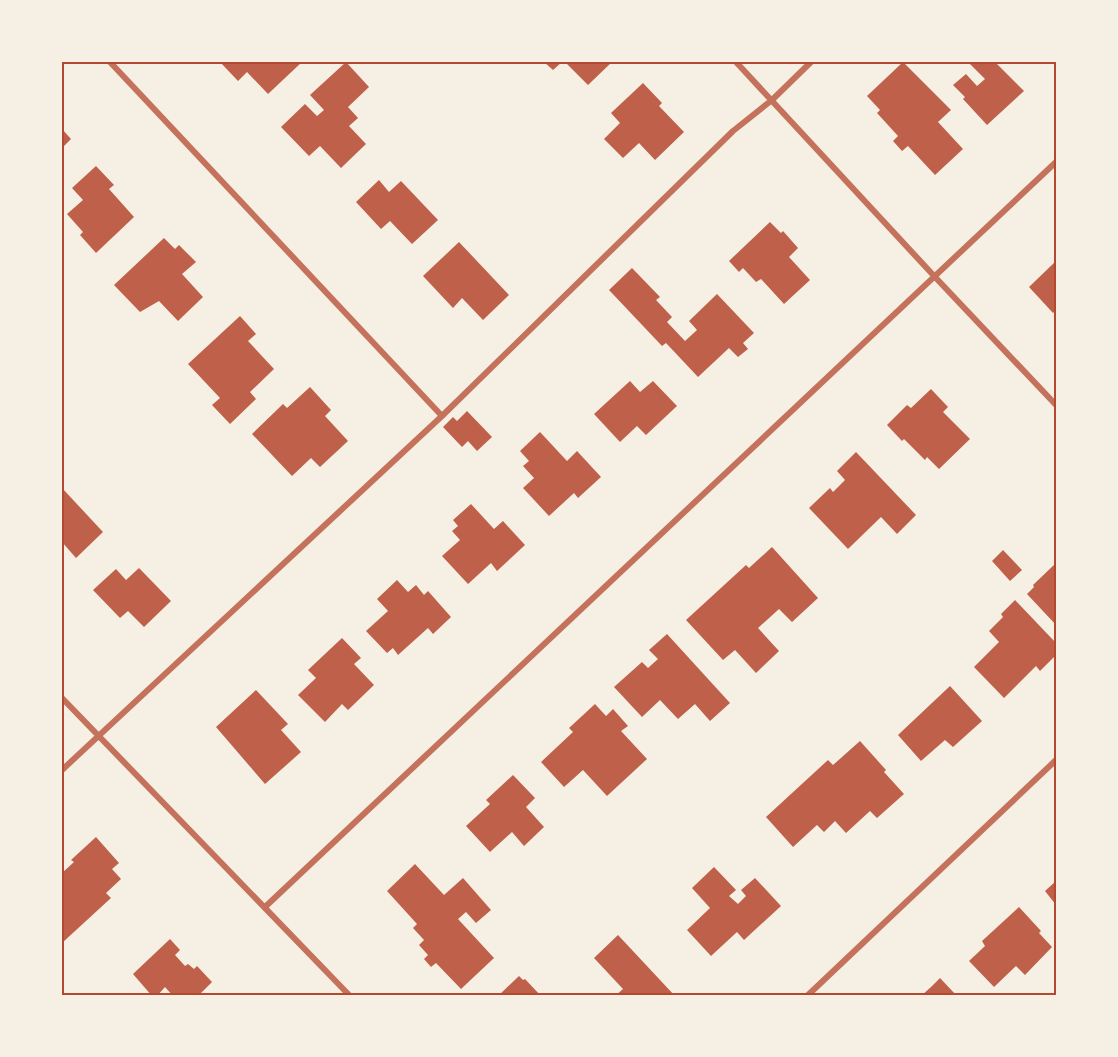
<svg xmlns="http://www.w3.org/2000/svg" width="1118" height="1057" viewBox="0 0 1118 1057" font-family="Bitter,serif">
<style>
.building{fill:#bf614a}
.lines{fill:none;stroke-linecap:round;stroke-linejoin:round}
.minor{stroke:#c5725c;stroke-width:6}
.neatline{fill:none;stroke:#b5482f;stroke-width:2}
</style>
<rect width="100%" height="100%" fill="#f6efe4"/>
<path class="building" d="M220 62H302L268 94 247 72 238 81Z
M346 62 369 87 348 107 358 118 349 126 366 144 341 168 320 146 309 156 281 127 305 104 317 116 324 110 310 95Z
M544 62H562L553 70Z
M565 62H612L588 85Z
M903 62 951 110 938 122 963 149 935 175 908 146 902 151 893 141 898 136 877 113 880 110 867 96Z
M968 62H995L1024 91 987 125 963 99 965 97 953 85 966 74 977 86 985 79Z
M643 83 662 103 659 106 684 132 655 160 639 143 623 158 604 139 620 123 611 113Z
M62 129 71 139 62 148Z
M96 166 114 185 109 189 134 217 96 253 80 235 83 232 67 214 83 200 72 188Z
M379 180 389 192 401 181 438 220 412 244 390 221 381 229 356 202Z
M770 222 781 233 783 231 798 248 789 257 810 280 784 304 761 279 756 282 743 268 739 272 729 261Z
M164 238 175 249 179 245 196 262 182 274 203 297 178 321 159 301 140 312 114 285Z
M459 242 509 295 483 320 462 298 453 308 423 276Z
M1056 261V310L1053 313 1029 287Z
M632 268 660 297 656 300 672 317 667 322 685 341 697 330 689 321 717 294 754 333 743 343 748 349 738 357 729 348 698 377 666 343 662 346 609 290Z
M240 316 256 334 248 341 274 369 250 392 256 399 230 424 212 405 220 398 188 364Z
M630 381 640 392 653 381 677 406 646 435 637 426 620 442 594 414Z
M310 387 331 410 325 416 348 441 320 467 311 458 292 476 252 434 283 404 287 408Z
M931 389 948 407 943 412 970 439 939 469 927 457 925 460 904 439 902 441 887 425 907 405 911 408Z
M467 411 492 437 477 451 468 441 462 447 443 427 453 417 457 421Z
M540 432 567 461 577 451 601 477 578 498 574 493 549 516 523 488 534 478 523 466 529 461 520 451Z
M856 452 916 515 897 534 881 517 848 549 809 508 830 488 833 492 845 480 837 471Z
M62 488 103 532 76 558 62 542Z
M471 504 494 529 503 521 525 545 497 571 491 563 468 584 442 556 460 540 452 531 458 526 453 520Z
M772 547 818 598 792 622 779 609 758 628 779 651 756 673 735 650 723 660 686 620 746 565 749 568Z
M1003 550 1022 570 1010 581 992 561Z
M1056 563V625L1027 594 1034 587 1033 585Z
M139 568 171 601 144 627 128 611 120 618 93 590 116 569 126 580Z
M397 580 408 592 416 585 424 595 428 591 451 617 433 634 428 628 398 655 393 648 387 653 366 631 388 611 377 599Z
M1015 600 1056 643V655L1040 671 1036 666 1004 698 974 667 999 642 989 631 1003 617 1001 614Z
M667 634 730 703 710 721 695 704 678 719 660 700 642 717 614 687 642 662 648 668 658 659 649 650Z
M342 638 361 658 354 664 374 685 348 710 342 704 325 722 298 695 316 678 308 670Z
M950 686 982 721 953 747 945 740 921 761 898 735Z
M256 690 288 724 281 730 301 752 265 784 216 727Z
M595 704 606 716 613 709 628 726 621 731 647 759 607 796 583 770 564 787 541 762 573 732 569 728Z
M860 741 886 770 884 772 904 794 877 818 870 811 846 833 835 821 824 832 817 825 793 847 766 817 828 760 833 765Z
M513 775 535 798 526 807 544 827 524 846 512 832 490 852 466 826 490 804 486 800Z
M96 837 119 863 112 869 121 879 106 893 111 898 62 943V873L74 862 71 860Z
M415 864 444 895 463 878 491 910 476 923 466 912 458 919 494 958 461 989 436 963 431 967 424 959 428 955 419 945 424 940 413 928 417 924 387 891Z
M714 867 736 890 729 896 738 904 746 896 741 890 755 878 781 906 744 940 737 932 711 956 687 930 710 908 692 888Z
M1056 881V905L1045 891Z
M1019 907 1041 931 1039 933 1052 947 1025 975 1016 966 994 987 969 961 985 946 982 941Z
M618 935 675 996H615L623 989 594 958Z
M170 939 180 950 175 955 185 966 188 964 194 969 197 966 212 982 198 996H173L165 987 157 996H152L133 974Z
M519 976 523 980 525 979 541 996H498Z
M940 978 957 996H921L931 987Z"/>
<g class="lines">
<path class="minor" d="M110 62 442 416
M736 62 935 277 1056 405
M62 698 350 996
M62 770 442 416 733 131 772 100 811 62
M265 907 1056 162
M807 996 1056 760"/>
</g>
<rect width="1118" height="1057" fill="none" stroke="#f6efe4" stroke-width="126"/>
<rect x="63" y="63" width="992" height="931" class="neatline"/>
</svg>
